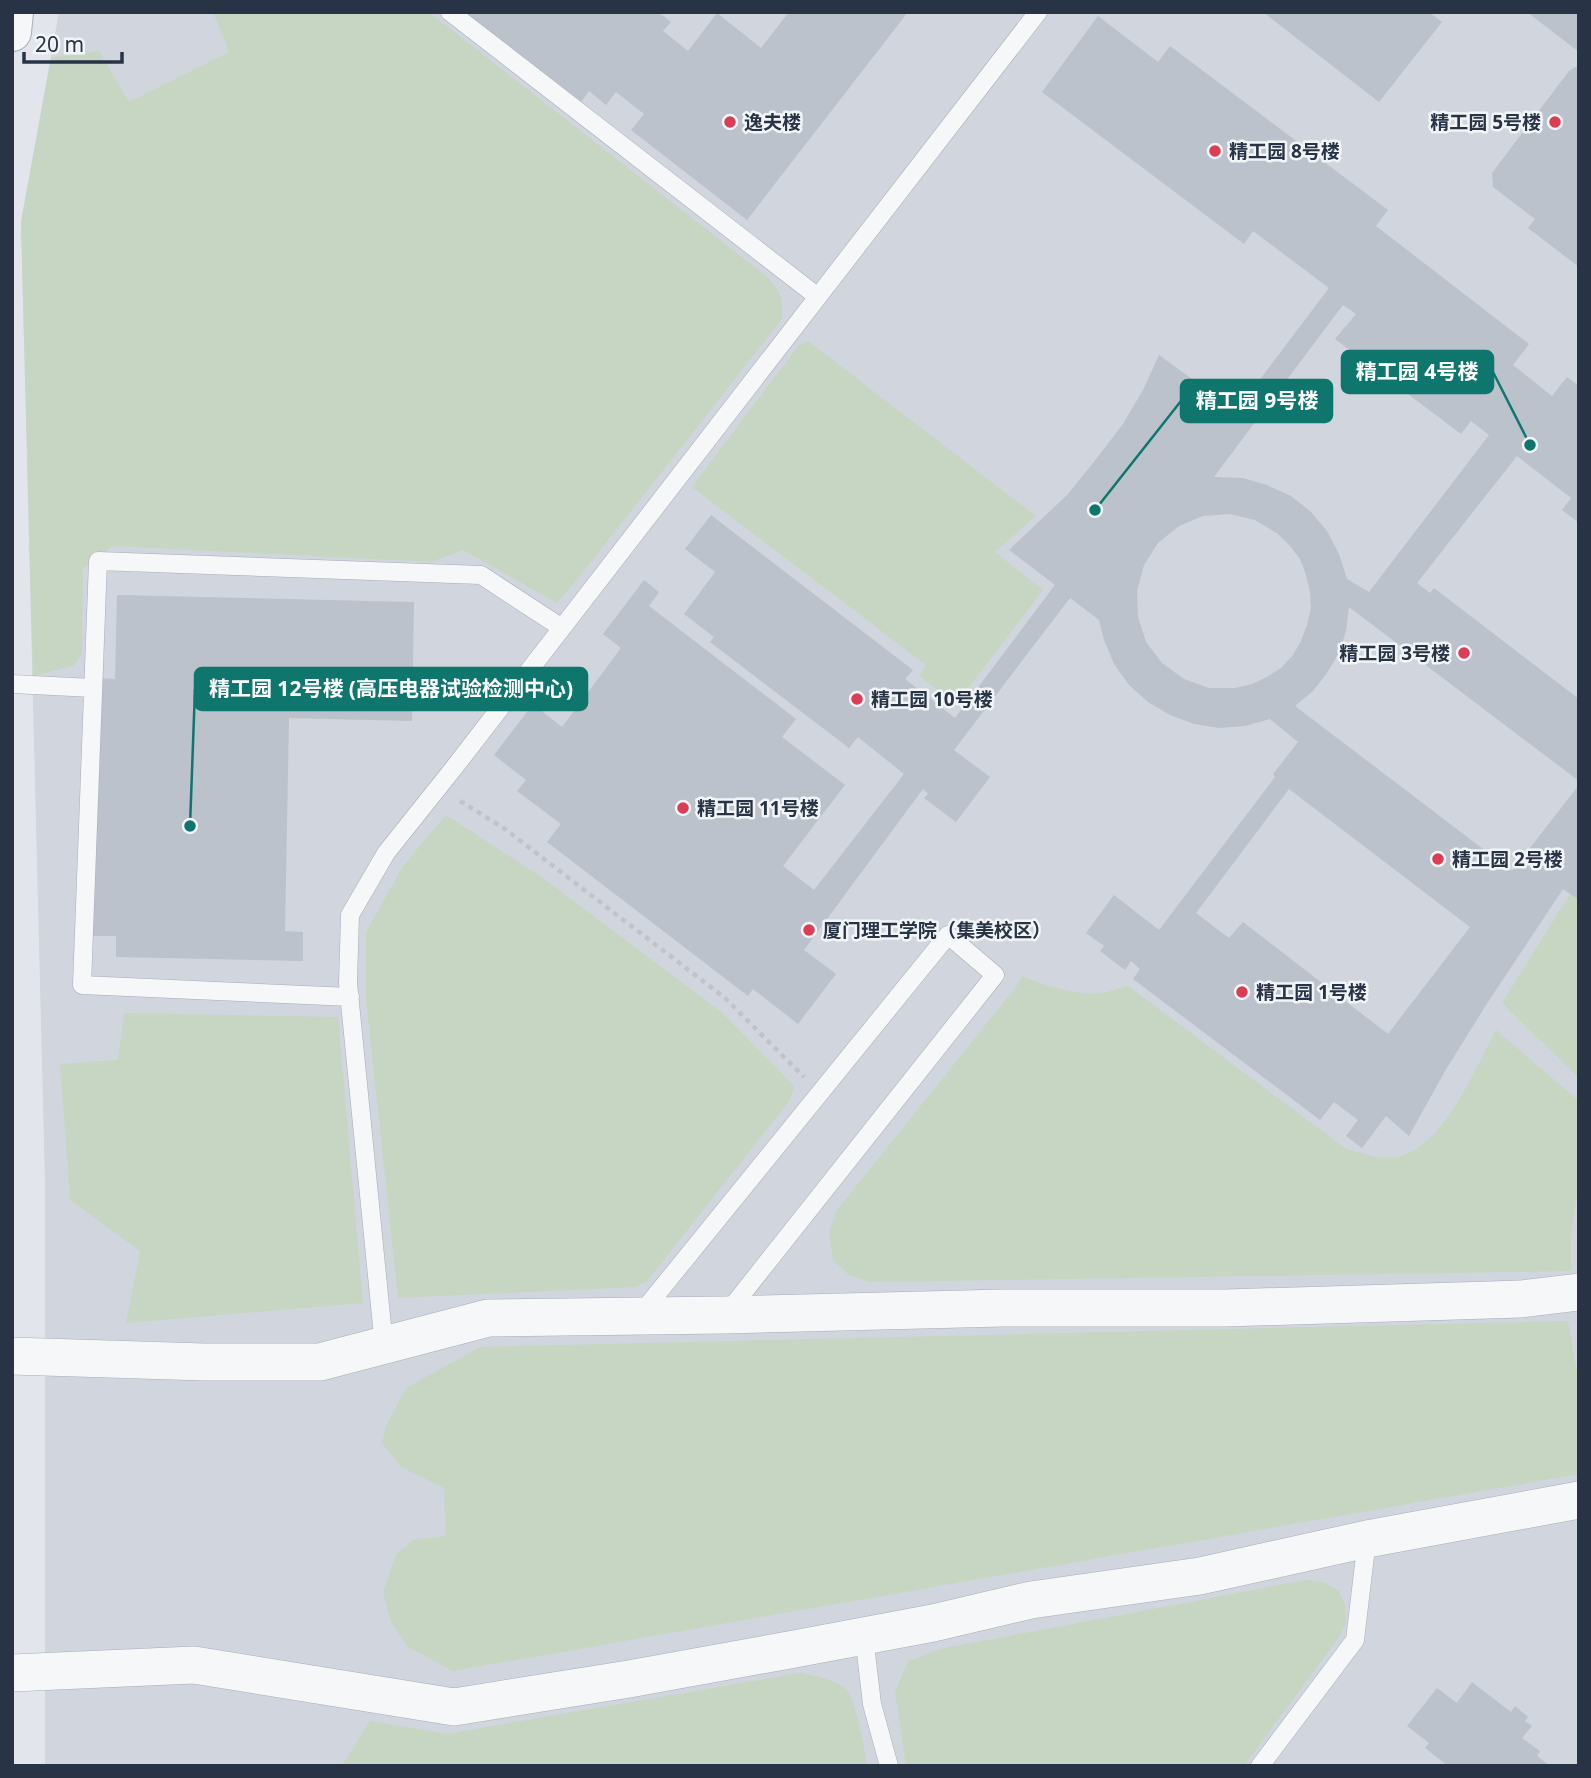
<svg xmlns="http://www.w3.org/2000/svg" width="1591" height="1778" viewBox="0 0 1591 1778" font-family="'Noto Sans','Noto Sans SC',sans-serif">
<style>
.built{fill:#d0d5de}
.green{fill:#c7d6c2}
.building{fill:#bbc2cc;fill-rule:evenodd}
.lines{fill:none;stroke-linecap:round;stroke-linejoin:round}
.service-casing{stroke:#a6adb7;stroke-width:19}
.minor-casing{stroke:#a6adb7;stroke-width:38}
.tertiary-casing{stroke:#a6adb7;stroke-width:40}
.path{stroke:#c0c4ca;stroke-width:4.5;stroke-dasharray:5 5;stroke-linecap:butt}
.service{stroke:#f5f7f9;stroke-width:18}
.minor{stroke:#f5f7f9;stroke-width:37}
.tertiary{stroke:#f5f7f9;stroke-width:38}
.poi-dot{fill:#da3d54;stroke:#f2f5f8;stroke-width:2.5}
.labels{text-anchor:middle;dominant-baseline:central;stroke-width:5;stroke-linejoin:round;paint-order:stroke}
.poi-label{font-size:19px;font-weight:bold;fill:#283345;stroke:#f2f5f8;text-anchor:start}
.leader{fill:none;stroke:#0f766e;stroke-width:2.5}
.callout-dot{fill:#0f766e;stroke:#f2f5f8;stroke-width:2.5}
.callout{fill:#0f766e;stroke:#0f766e;stroke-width:2.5}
.callout-label{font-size:21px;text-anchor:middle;font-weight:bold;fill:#fff}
</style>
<rect width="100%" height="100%" fill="#e2e6ec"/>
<path class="built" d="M59 12H1579V1766H45V1184L21 222Z"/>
<path class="green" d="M213 12H429L766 276C781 291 783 299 782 319L576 581 557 603 463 550 431 562 112 546 83 568 82 654 73 666 33 676 21 222 51 58 99 51 129 102 229 52Z
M808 341 1036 516 995 552 1043 590 956 704 919 676 926 665 692 487 799 345Z
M446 815 543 878 720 1011 794 1086 790 1100 647 1281 635 1287 398 1298 366 999V932L403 866Z
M1570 894 1579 900V1078L1502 1003Z
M1023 976C1038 985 1083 996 1101 993 1110 992 1119 988 1128 986L1346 1149C1364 1154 1386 1162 1404 1155 1447 1139 1475 1069 1496 1030L1579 1101V1179L1571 1235V1271L870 1282 849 1275 833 1260 829 1232 837 1210 1016 987Z
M124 1013 338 1017 363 1303 126 1323 140 1251 70 1200 60 1064 118 1060Z
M1568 1321 1579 1384V1474L453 1671 408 1647 391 1622 383 1592 396 1555 413 1540 446 1536 444 1488 401 1467 382 1443 386 1426 406 1388 480 1347Z
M1306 1580 1324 1582 1339 1591 1345 1605 1346 1624 1337 1640 1244 1766H908L905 1759 895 1692 908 1661 945 1648Z
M801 1673C814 1676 838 1679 847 1691 856 1702 865 1750 867 1766H342L370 1721 446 1734Z"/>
<path class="building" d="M459 12H658L671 22 663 31 688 51 717 13 761 48 789 12H908L747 220 631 130 644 114 616 92 606 105 589 91 579 105Z
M1263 12H1429L1442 22 1379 102Z
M1527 12H1579V52Z
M1098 16 1158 62 1170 46 1388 210 1376 226 1529 344 1513 365 1552 396 1567 377 1579 386V523L1562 510 1571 498 1517 456 1417 583 1430 593 1434 588 1579 699V781L1349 607 1346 631 1339 653 1327 673 1313 691 1295 706 1512 871 1579 785V900L1563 889 1486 1005 1445 1071 1409 1136 1386 1116 1362 1148 1346 1136 1358 1120 1334 1102 1320 1120 1133 979 1140 969 1131 961 1125 970 1100 951 1104 946 1086 933 1114 895 1159 930 1275 777 1273 774 1298 742 1270 719 1245 726 1219 728 1194 724 1170 715 1148 702 1129 685 1114 664 1104 640 1099 620 1070 598 954 750 990 777 956 822 924 798 928 794 923 789 804 950 836 974 798 1024 753 989 748 996 547 842 561 824 517 791 526 780 494 755 533 704 562 727 621 648 603 634 644 580 659 592 649 606 796 719 782 737 845 785 783 866 814 890 904 774 858 737 849 748 710 642 714 637 684 614 715 572 685 549 711 515 913 670 905 679 955 718 1055 585 1009 550 1068 494 1093 463 1123 424 1143 390 1159 355 1214 395 1212 399 1233 415 1329 288 1253 231 1244 244 1042 92ZM1343 305 1356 314 1335 339 1461 434 1471 421 1489 435 1369 592 1347 579 1339 554 1327 531 1311 512 1291 496 1267 485 1243 478 1214 477ZM1230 514 1255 520 1278 534 1290 546 1300 559 1306 575 1310 592 1311 608 1307 625 1301 641 1293 655 1281 668 1267 677 1252 684 1235 688H1209L1184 679 1162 663 1146 642 1138 617 1137 591 1144 565 1158 543 1179 526 1203 516ZM1289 789 1470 927 1388 1034 1243 922 1229 938 1196 913Z
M1575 67 1579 68V267L1528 228 1535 219 1493 187 1492 173 1569 71Z
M117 595 414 602 412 721 289 718 285 931 303 932V961L116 957V936H92L96 678 115 679Z
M1472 1682 1511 1712 1515 1706 1528 1717 1525 1721 1532 1726 1522 1738 1540 1751 1537 1756 1550 1766H1448L1425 1748 1429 1743 1407 1726 1437 1688 1457 1703Z"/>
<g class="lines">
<g class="service-casing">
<path id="service" d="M450 12 818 297
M12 684 93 688
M350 997 82 985 98 561 481 575 562 628
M639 1316 948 935 995 975 727 1313
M384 1346 348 983 350 915 386 853 453 769 1038 12
M864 1636 872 1704 889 1766
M1260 1766 1355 1640 1367 1539"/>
</g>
<g class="minor-casing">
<path id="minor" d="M12 1356 204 1362H320L488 1318 725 1315 1003 1308H1226L1521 1299 1579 1292
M12 1673 194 1665 454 1707 629 1679 789 1650 933 1623 1031 1600 1200 1576 1367 1539 1579 1500"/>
</g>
<g class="tertiary-casing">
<path id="tertiary" d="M12 32 14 12"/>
</g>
<path class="path" d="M460 801 505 829 725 998 804 1077"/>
<use href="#service" class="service"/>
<use href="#minor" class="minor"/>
<use href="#tertiary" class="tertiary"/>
</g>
<g class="poi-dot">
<circle cx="730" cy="122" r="7"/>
<circle cx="1555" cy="122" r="7"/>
<circle cx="1215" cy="151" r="7"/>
<circle cx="1464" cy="653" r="7"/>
<circle cx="857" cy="699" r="7"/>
<circle cx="683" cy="808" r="7"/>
<circle cx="1438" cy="859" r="7"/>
<circle cx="809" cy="930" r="7"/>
<circle cx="1242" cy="992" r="7"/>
</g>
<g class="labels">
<g class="poi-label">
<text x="744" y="122">逸夫楼</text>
<text x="1541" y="122" text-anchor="end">精工园 5号楼</text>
<text x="1229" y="151">精工园 8号楼</text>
<text x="1450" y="653" text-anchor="end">精工园 3号楼</text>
<text x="871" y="699">精工园 10号楼</text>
<text x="697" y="808">精工园 11号楼</text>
<text x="1452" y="859">精工园 2号楼</text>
<text x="823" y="930">厦门理工学院（集美校区）</text>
<text x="1256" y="992">精工园 1号楼</text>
</g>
</g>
<path class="leader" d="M1530 445L1493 372M1095 510L1181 401M190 826L195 689"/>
<g class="callout-dot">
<circle cx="1530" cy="445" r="7"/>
<circle cx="1095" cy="510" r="7"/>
<circle cx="190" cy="826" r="7"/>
</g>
<g class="callout">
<rect x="1342" y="351" width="151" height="42" rx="7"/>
<rect x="1181" y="380" width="151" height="42" rx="7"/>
<rect x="195" y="668" width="392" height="42" rx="7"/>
</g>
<g class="callout-label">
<text x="1417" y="379">精工园 4号楼</text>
<text x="1257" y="408">精工园 9号楼</text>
<text x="391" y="696">精工园 12号楼 (高压电器试验检测中心)</text>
</g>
<rect width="1591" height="1778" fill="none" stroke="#283345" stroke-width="28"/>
<path d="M24 52v10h98v-10" fill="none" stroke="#283345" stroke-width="3.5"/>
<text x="35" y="52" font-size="21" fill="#283345" stroke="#f2f5f8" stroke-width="5" paint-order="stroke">20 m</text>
</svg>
